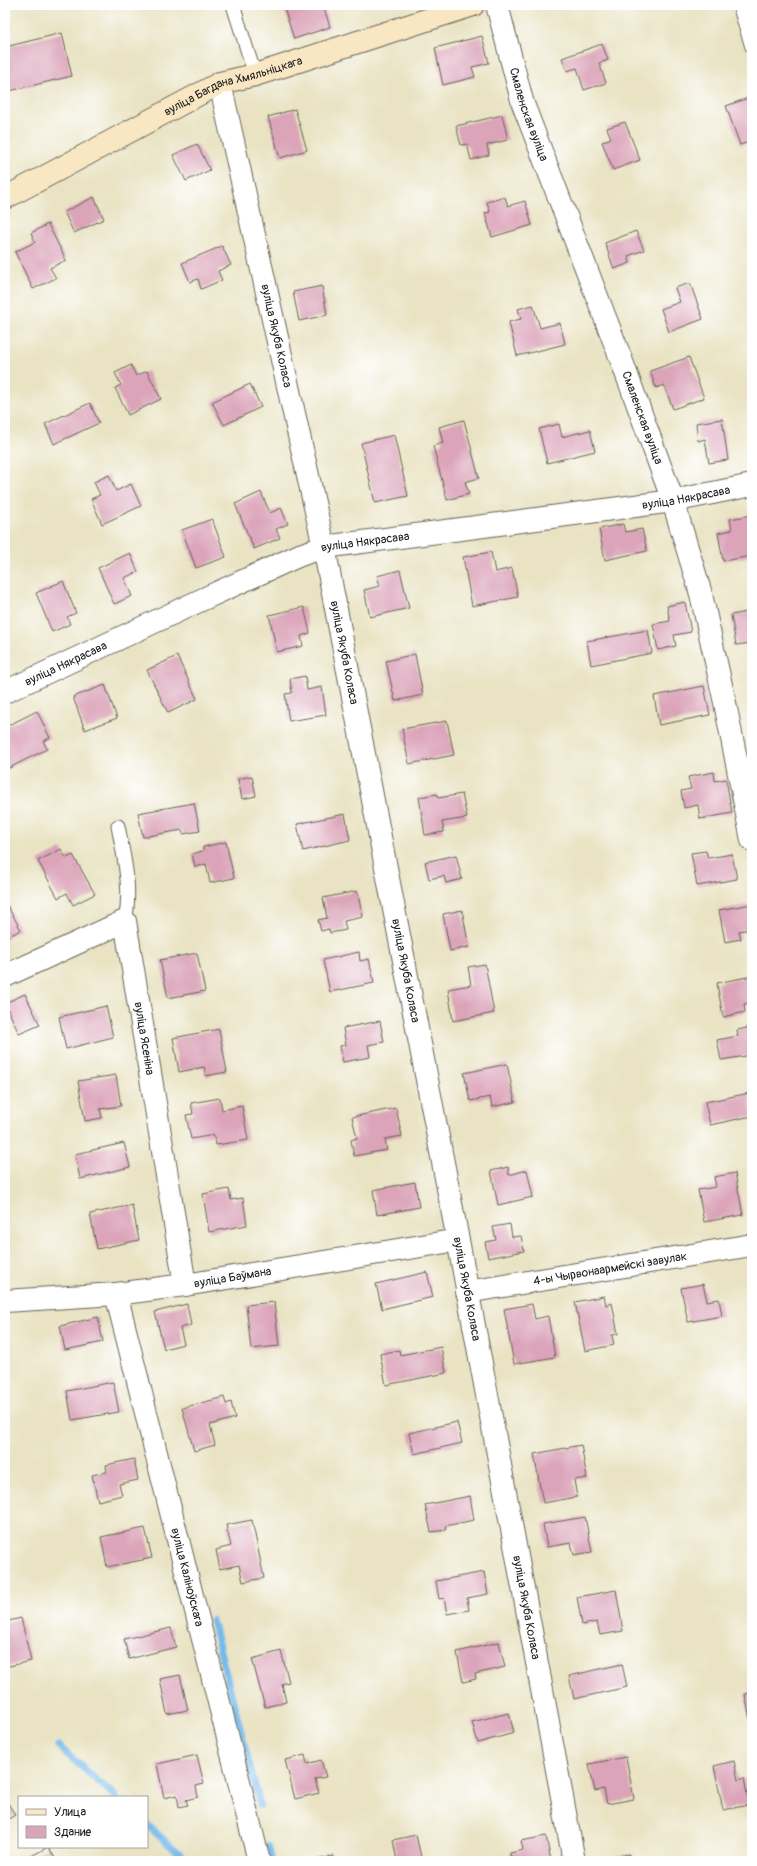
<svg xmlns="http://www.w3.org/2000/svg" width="757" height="1866" viewBox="0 0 757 1866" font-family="Pangolin,sans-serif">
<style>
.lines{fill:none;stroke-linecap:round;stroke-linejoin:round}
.stream{stroke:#74baeb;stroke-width:7}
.building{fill:#dba4b9}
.lane-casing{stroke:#646256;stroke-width:15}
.street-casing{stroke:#646256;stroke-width:24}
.secondary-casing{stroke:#646256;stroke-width:24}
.lane{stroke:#fff;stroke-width:13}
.street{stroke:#fff;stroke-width:22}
.secondary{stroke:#f9e7c3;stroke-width:22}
.labels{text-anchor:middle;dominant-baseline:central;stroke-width:3;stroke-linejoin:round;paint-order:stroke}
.street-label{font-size:12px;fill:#1c1c1c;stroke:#fff}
</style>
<rect width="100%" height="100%" fill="#fff"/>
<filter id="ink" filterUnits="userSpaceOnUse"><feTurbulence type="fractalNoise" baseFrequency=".025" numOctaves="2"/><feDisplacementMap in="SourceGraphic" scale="8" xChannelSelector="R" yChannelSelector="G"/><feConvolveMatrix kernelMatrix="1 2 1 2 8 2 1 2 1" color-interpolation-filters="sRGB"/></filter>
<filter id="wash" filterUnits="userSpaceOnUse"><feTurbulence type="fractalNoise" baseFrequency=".012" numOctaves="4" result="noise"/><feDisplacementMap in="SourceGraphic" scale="16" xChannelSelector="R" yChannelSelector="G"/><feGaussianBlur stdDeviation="0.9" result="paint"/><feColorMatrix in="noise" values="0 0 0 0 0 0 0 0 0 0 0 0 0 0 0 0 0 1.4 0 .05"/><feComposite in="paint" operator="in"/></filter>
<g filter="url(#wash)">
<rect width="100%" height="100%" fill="#e9e3c3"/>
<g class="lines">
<path class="stream" d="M212 1620 260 1805
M58 1746 116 1797
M147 1825 188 1861
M268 1846 272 1861"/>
</g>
<g id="blocks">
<path class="building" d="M126 5H142L128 9Z
M283 5H323L330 27 294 39Z
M62 33 72 76 5 92V47Z
M482 36 489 63 472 67 475 77 443 85 435 48Z
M602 44 608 60 599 63 606 83 584 90 577 68 567 71 562 58Z
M751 97 752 141 740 145 726 106Z
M295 109 307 150 280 158 268 117Z
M502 115 508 140 487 145 489 155 471 160 467 144 461 145 456 126Z
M625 122 640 160 613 170 602 142 611 138 607 128Z
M197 144 210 170 186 181 173 155Z
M94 197 104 219 74 233 64 212Z
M505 197 508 206 525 201 532 225 492 237 485 213 490 212 487 202Z
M48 224 66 260 50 268 56 278 33 289 15 252 35 242 31 233Z
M636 231 644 250 628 256 630 263 614 269 605 243Z
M222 246 231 265 218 271 222 280 201 289 198 279 190 282 182 263Z
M690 283 703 319 669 332 661 309 680 302 675 288Z
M322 286 327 315 299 321 293 292Z
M533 305 540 328 560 323 565 344 517 356 509 322 521 319 518 309Z
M689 357 704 398 673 409 664 385 656 388 650 371Z
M131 365 136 376 147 371 161 399 128 415 115 388 121 385 115 373Z
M250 384 261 407 224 425 212 402Z
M90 403 99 423 54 444 45 424Z
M722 419 728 460 709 463 705 439 698 441 696 423Z
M464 420 479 478 465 482 469 494 447 500 433 446 443 443 439 427Z
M559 424 562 437 590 430 595 451 547 463 539 429Z
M394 435 408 496 375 503 361 443Z
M109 475 116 491 131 484 141 506 102 524 91 499 100 495 94 482Z
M261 492 270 513 281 508 288 524 276 529 280 538 254 549 235 504Z
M752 515V556L723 561 718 533 732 530 730 519Z
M212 519 226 557 196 568 182 530Z
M623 524 625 532 642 529 647 551 605 560 599 529Z
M491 552 495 572 512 568 518 597 472 606 463 557Z
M130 553 138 572 124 578 132 596 114 604 98 568Z
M400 570 409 608 370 617 364 590 380 586 377 576Z
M63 581 76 613 67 617 70 624 52 632 36 593Z
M685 602 691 632 674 635 676 646 658 650 653 624 670 621 667 606Z
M304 607 310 633 301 636 303 646 277 652 269 615Z
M752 611V643L736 645 731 615Z
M648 630 652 653 591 665 587 641Z
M415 654 423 695 395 701 386 661Z
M177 656 197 699 168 713 147 670Z
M305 676 307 690 322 687 326 715 289 721 285 694 292 693 290 679Z
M105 685 117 718 85 730 73 697Z
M704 686 710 715 659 725 654 696Z
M37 711 50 738 43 741 47 749 5 770V727Z
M447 721 454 755 409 764 402 729Z
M714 772 715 781 726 779 732 813 700 819 698 805 684 808 681 791 691 789 688 777Z
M252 776 256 796 242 799 238 779Z
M437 794 438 798 462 794 467 818 442 822 444 832 425 835 419 797Z
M194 803 200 831 183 834 182 830 143 837 138 813Z
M345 814 350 840 303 851 297 824Z
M226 842 234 878 210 883 206 864 195 867 192 854 203 851V847Z
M61 849 66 858 73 855 95 894 73 905 67 893 58 898 38 861Z
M706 851 708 858 732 854 737 879 697 886 691 853Z
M456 855 462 879 446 883 444 876 429 879 425 862Z
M357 891 363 917 344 921 346 930 330 933 329 929 321 931 318 920 327 918 323 898Z
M752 904V929L739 931 741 939 725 942 719 910Z
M7 905 21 930 5 938V906Z
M462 910 469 947 450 951 443 914Z
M359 952 360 961 369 959 374 983 330 992 323 960Z
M197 953 205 991 168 998 160 960Z
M485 964 494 1013 453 1021 448 989 471 985 468 967Z
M752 976V1003L744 1004 745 1012 723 1017 717 983Z
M25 994 40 1025 19 1034 5 1003Z
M106 1006 113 1037 66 1049 59 1017Z
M380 1021 384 1042 368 1045 370 1057 343 1062 340 1046 346 1045 343 1028Z
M752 1027V1055L721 1060 717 1040 738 1036 737 1030Z
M219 1029 227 1072 206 1076 204 1067 179 1072 173 1038Z
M507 1064 515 1102 492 1107 490 1097 470 1101 464 1073Z
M116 1075 121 1106 100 1109 102 1118 85 1121 78 1081Z
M750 1093 752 1116 710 1125 705 1102Z
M220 1098 222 1110 242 1106 248 1140 216 1145 214 1135 191 1139 186 1115 193 1114 191 1103Z
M396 1108 402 1136 385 1139 387 1150 354 1156 351 1140 357 1138 352 1117Z
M124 1143 130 1167 80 1179 75 1154Z
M508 1167 509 1175 527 1170 533 1197 498 1205 491 1171Z
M735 1173 743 1215 704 1222 698 1190 716 1187 714 1177Z
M415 1182 419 1207 377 1215 373 1190Z
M229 1189 231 1200 243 1198 247 1225 209 1232 203 1194Z
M132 1205 139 1240 97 1249 90 1214Z
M510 1224 512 1237 521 1236 524 1251 488 1258 485 1242 496 1240 493 1227Z
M427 1272 433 1297 382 1309 376 1284Z
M703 1284 707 1301 719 1299 722 1316 688 1322 681 1288Z
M604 1296 606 1305 612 1303 618 1334 612 1335 614 1345 585 1351 575 1302Z
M274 1302 279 1346 251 1349 246 1305Z
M187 1304 191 1325 180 1328 184 1344 164 1349 155 1312Z
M532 1304 535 1319 548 1316 555 1357 514 1364 504 1309Z
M98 1317 103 1342 65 1350 60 1326Z
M441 1347 446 1373 386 1385 380 1354 399 1350 400 1355Z
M113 1382 119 1412 72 1420 67 1391Z
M224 1397 226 1404 231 1402 235 1418 210 1425 215 1445 194 1451 182 1408Z
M457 1422 462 1443 414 1454 409 1433Z
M581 1445 587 1478 574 1480 577 1497 543 1503 534 1454Z
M134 1459 138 1480 119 1484 122 1495 98 1501 92 1475 107 1472 106 1465Z
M470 1496 474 1520 445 1526 446 1530 431 1532 425 1505Z
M585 1517 592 1552 574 1555 571 1543 547 1547 543 1524Z
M252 1520 264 1578 243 1582 239 1565 220 1569 216 1550 231 1546 226 1525Z
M145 1528 152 1558 107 1567 101 1537Z
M484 1572 488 1594 467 1598 469 1610 447 1614 444 1598 439 1599 436 1581Z
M616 1590 623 1631 600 1635 597 1622 582 1625 577 1597Z
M21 1618 31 1661 5 1667V1622Z
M171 1628 176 1647 129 1659 124 1639Z
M499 1642 505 1667 475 1674 476 1679 463 1682 457 1652Z
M281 1651 289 1682 282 1684 286 1702 265 1707 252 1659Z
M622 1664 627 1687 574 1699 569 1676Z
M180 1675 188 1710 167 1714 160 1679Z
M752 1693V1720H750L745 1694Z
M509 1713 514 1733 478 1743 472 1722Z
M197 1755 204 1784 196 1786 198 1797 186 1800 188 1805 179 1807 177 1795 164 1798 157 1764Z
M305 1755 307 1764 321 1760 326 1777 315 1779 319 1793 295 1799 285 1760Z
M626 1757 634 1799 607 1804 604 1789 595 1791 589 1764Z
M734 1761 738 1780 744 1778 749 1805 723 1810 714 1766Z
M5 1798 15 1815 5 1821Z
M416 1835 422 1861H397L393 1840Z
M546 1836 551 1861H511L510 1853 523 1850 521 1841Z
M48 1847 57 1861H22Z
M629 1854 630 1861H607L606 1859Z
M334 1856 335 1861H315V1860Z"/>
</g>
</g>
<g filter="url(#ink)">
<use href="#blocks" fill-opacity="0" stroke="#646256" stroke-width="1"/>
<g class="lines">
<g class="lane-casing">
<path id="lane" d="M233 5 255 75
M739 5 752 47
M118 826C124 858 132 889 125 921"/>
</g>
<g class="street-casing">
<g id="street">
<path id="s1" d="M497 5 523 104 621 359 673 501 701 594 725 703 752 840"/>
<path id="s2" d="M220 83 324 547 458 1240 574 1861"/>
<path id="s3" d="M5 692 199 601 300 555 324 547 673 501 752 485"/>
<path id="s4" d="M5 976 125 921 185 1285"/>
<path id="s5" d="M467 1292 752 1245"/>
<path id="s6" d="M116 1294 259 1861"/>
<path id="s7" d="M5 1301 116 1294 185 1285 458 1240"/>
</g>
</g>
<g class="secondary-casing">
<g id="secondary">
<path id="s8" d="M5 198 220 83 255 75 473 5"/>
</g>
</g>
<use href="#lane" class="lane"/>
<use href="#street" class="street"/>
<use href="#secondary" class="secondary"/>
</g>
</g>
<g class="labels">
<g class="street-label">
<text stroke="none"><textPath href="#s8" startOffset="255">вуліца Багдана Хмяльніцкага</textPath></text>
<text stroke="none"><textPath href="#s1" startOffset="114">Смаленская вуліца</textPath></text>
<text stroke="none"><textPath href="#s2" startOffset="259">вуліца Якуба Коласа</textPath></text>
<text stroke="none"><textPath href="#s1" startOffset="438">Смаленская вуліца</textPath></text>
<text stroke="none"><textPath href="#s3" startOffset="716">вуліца Някрасава</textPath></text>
<text stroke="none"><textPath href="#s3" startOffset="392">вуліца Някрасава</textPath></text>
<text stroke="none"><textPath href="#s2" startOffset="583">вуліца Якуба Коласа</textPath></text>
<text stroke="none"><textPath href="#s3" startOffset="67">вуліца Някрасава</textPath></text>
<text stroke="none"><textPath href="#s2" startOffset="907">вуліца Якуба Коласа</textPath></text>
<text stroke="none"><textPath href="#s4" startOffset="251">вуліца Ясеніна</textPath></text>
<text stroke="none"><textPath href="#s5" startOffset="145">4-ы Чырвонаармейскі завулак</textPath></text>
<text stroke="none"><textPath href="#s7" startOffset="229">вуліца Баўмана</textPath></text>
<text stroke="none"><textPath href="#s2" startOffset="1231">вуліца Якуба Коласа</textPath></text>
<text stroke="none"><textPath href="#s6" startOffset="292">вуліца Каліноўскага</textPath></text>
<text stroke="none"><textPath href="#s2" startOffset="1555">вуліца Якуба Коласа</textPath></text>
</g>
</g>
<rect width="757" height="1866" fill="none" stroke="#fff" stroke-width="20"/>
<rect x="18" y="1796" width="130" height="52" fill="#ffffff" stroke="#a4a4a4"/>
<rect x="26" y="1809" width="20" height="6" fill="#f9e7c3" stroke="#a4a4a4"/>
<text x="54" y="1816" font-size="12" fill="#1c1c1c">Улица</text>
<rect x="26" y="1826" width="20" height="12" fill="#dba4b9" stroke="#a4a4a4"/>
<text x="54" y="1836" font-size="12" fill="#1c1c1c">Здание</text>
</svg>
